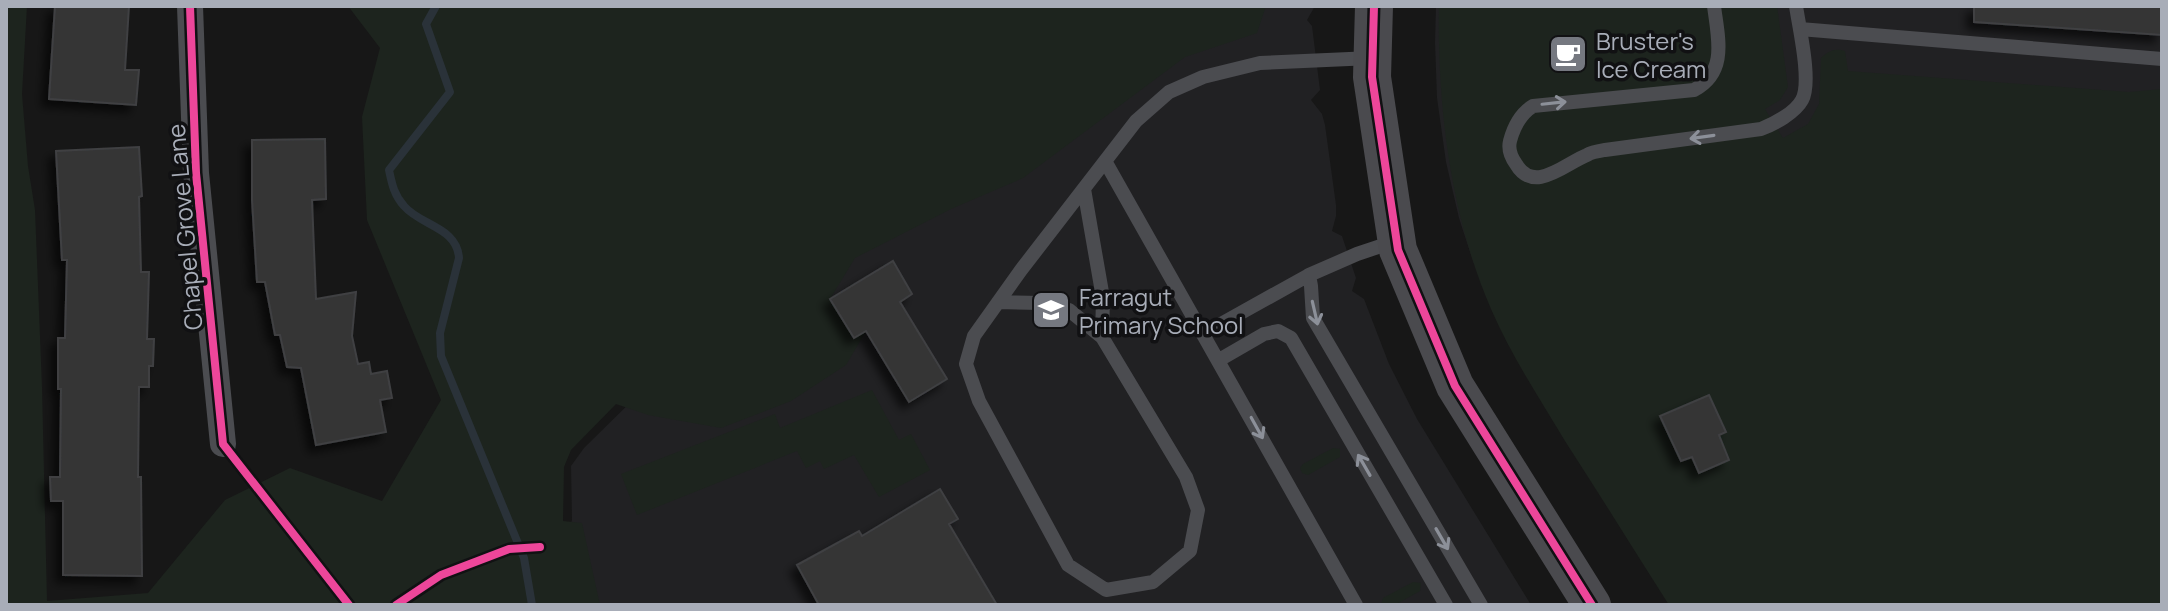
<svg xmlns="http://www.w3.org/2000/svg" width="2168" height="611" viewBox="0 0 2168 611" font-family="Manrope,sans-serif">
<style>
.built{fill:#212123}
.green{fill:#1d241e}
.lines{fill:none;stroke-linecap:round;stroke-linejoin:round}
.stream{stroke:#2a3239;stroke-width:8}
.building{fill:#353536;stroke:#3f4043;stroke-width:2;filter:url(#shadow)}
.service{stroke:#4b4c50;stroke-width:14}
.minor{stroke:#4b4c50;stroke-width:26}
.secondary{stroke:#4a4a4e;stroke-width:38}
.cycleway-casing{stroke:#111113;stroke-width:13}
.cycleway{stroke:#ed469a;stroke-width:8}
.oneway{stroke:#8c9099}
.labels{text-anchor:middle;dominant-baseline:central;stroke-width:7;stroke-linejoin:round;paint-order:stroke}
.poi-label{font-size:24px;fill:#a8adb8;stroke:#111113;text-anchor:start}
.street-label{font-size:24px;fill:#a8adb8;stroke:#111113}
</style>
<defs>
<filter id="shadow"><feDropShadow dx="-7" dy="7" stdDeviation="4" flood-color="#0009"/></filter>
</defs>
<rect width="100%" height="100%" fill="#171717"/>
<path class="built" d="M1064 6H1315L1307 20 1312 26 1320 90 1311 100 1322 114 1325 125 1336 205V216L1332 231 1342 236 1356 278 1352 291 1364 299 1389 364 1417 419 1531 605H564L567 536 572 520 571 466 584 448 647 386Z
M1436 6H2162V95L1474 264 1459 218 1446 162 1437 98 1435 42Z"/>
<path class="green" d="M6 6H27L22 94 28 166 35 210 42 387 47 601 148 593 225 500 290 468 382 501 441 400 367 220 362 117 380 48 348 6H1266L1257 33 1185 57 1023 178 951 209 855 258 830 299 853 338 866 331 846 365 791 401 721 428 648 415 616 404 571 450 564 467 563 521 582 523 600 605H6Z
M1439 6H1777L1788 87 1780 100 1765 109 1783 138 1808 124 1819 104 1821 58C1829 51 1834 48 1845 51L1848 71 2129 92 2162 89V605H1669C1634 550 1600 495 1565 441 1539 398 1511 355 1491 309 1451 217 1437 106 1439 6Z
M872 390 899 440 911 434 930 470 879 497 854 455 824 469 820 461 806 468 797 451 637 515 621 474 775 414 780 428Z
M1333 448 1340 449V457L1308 475 1302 473 1300 468 1303 464Z
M1413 582 1421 583 1420 591 1395 605H1381L1383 598Z"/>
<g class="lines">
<path class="stream" d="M436 6 426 24 450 92 389 170C392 184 394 195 404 206 421 226 457 227 459 258L440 333 441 356 524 558 532 605"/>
</g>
<path class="building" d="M55 6H129L125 70H139L136 105 49 99Z
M1974 6H2162V35L1974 22Z
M325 139 326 199 312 200 316 299 356 292 352 336 358 364 369 362 371 374 387 371 392 398 380 400 386 432 316 445 301 368 287 367 280 335H275L265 282H257L252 200V140Z
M139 147 142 196 139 197 141 272H149L147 339H154L153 366H149V387H139L138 477H141L142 576 63 575V501H51L50 477H60L61 389H58V338H65L67 260H62L56 151Z
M893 261 912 294 900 302 947 379 909 402 866 331 854 338 830 299Z
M1709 395 1726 432 1719 435 1729 460 1699 473 1692 457 1681 461 1660 416Z
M940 489 958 519 949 524 997 605H819L797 565 859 531 862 536Z"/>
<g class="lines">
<path class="service" d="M1714 6C1718 38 1728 72 1694 90L1533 106C1520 114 1514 126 1510 141 1508 149 1511 157 1516 164 1534 195 1566 163 1587 155 1592 152 1599 151 1605 150L1761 129C1774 124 1795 113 1802 100 1812 82 1799 27 1796 6
M1800 29 2162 59
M1105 161 1356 605
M1084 189 1103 298 1102 337
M1396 241 1357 254 1309 275 1311 286 1313 318 1481 605
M998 302 1041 303 1069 310 1102 337 1186 477 1198 510 1190 551 1153 582 1106 590 1068 565 979 401 966 364 974 336 1021 270 1136 121 1169 92 1203 77 1260 63 1372 58
M1203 334 1309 275
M1219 360 1264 334 1278 331 1291 338 1446 605"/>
<path class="minor" d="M190 6 196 173 223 444"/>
<path class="secondary" d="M1374 6 1372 77 1398 250 1455 386 1592 605"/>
<g class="cycleway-casing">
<path id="cycleway" d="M190 6 196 173 223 444 349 605
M1374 6 1372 77 1398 250 1455 386 1592 605
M396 605 441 575 509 549 540 547"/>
</g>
<use href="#cycleway" class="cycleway"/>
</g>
<defs><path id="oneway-shaft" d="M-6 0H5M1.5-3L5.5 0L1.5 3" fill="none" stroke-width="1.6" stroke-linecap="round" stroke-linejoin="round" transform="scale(2)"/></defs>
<g class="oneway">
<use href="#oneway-shaft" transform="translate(1554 103) rotate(-6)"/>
<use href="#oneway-shaft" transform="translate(1702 137) rotate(172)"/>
<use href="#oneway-shaft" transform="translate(1315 313) rotate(77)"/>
<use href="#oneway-shaft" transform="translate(1257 428) rotate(61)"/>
<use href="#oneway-shaft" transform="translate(1364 465) rotate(-120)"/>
<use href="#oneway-shaft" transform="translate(1442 539) rotate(60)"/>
</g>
<defs>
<g id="cafe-square" transform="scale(2)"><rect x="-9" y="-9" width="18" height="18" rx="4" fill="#757880" stroke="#111113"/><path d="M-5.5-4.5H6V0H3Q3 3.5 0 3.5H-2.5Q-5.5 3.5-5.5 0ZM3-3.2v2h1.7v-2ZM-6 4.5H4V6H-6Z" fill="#fff"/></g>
<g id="school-square" transform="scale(2)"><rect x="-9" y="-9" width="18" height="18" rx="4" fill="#757880" stroke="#111113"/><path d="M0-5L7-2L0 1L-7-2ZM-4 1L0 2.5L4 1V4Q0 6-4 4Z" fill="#fff"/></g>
</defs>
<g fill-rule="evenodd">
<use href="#cafe-square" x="1568" y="54"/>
<use href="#school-square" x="1051" y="310"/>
</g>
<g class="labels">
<g class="poi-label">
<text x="1596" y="40">Bruster's<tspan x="1596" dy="28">Ice Cream</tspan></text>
<text x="1079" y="296">Farragut<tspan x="1079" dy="28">Primary School</tspan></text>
</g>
<g class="street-label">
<text transform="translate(184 227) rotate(-95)">Chapel Grove Lane</text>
</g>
</g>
<rect width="2168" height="611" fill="none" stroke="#a8adb8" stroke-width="16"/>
</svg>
